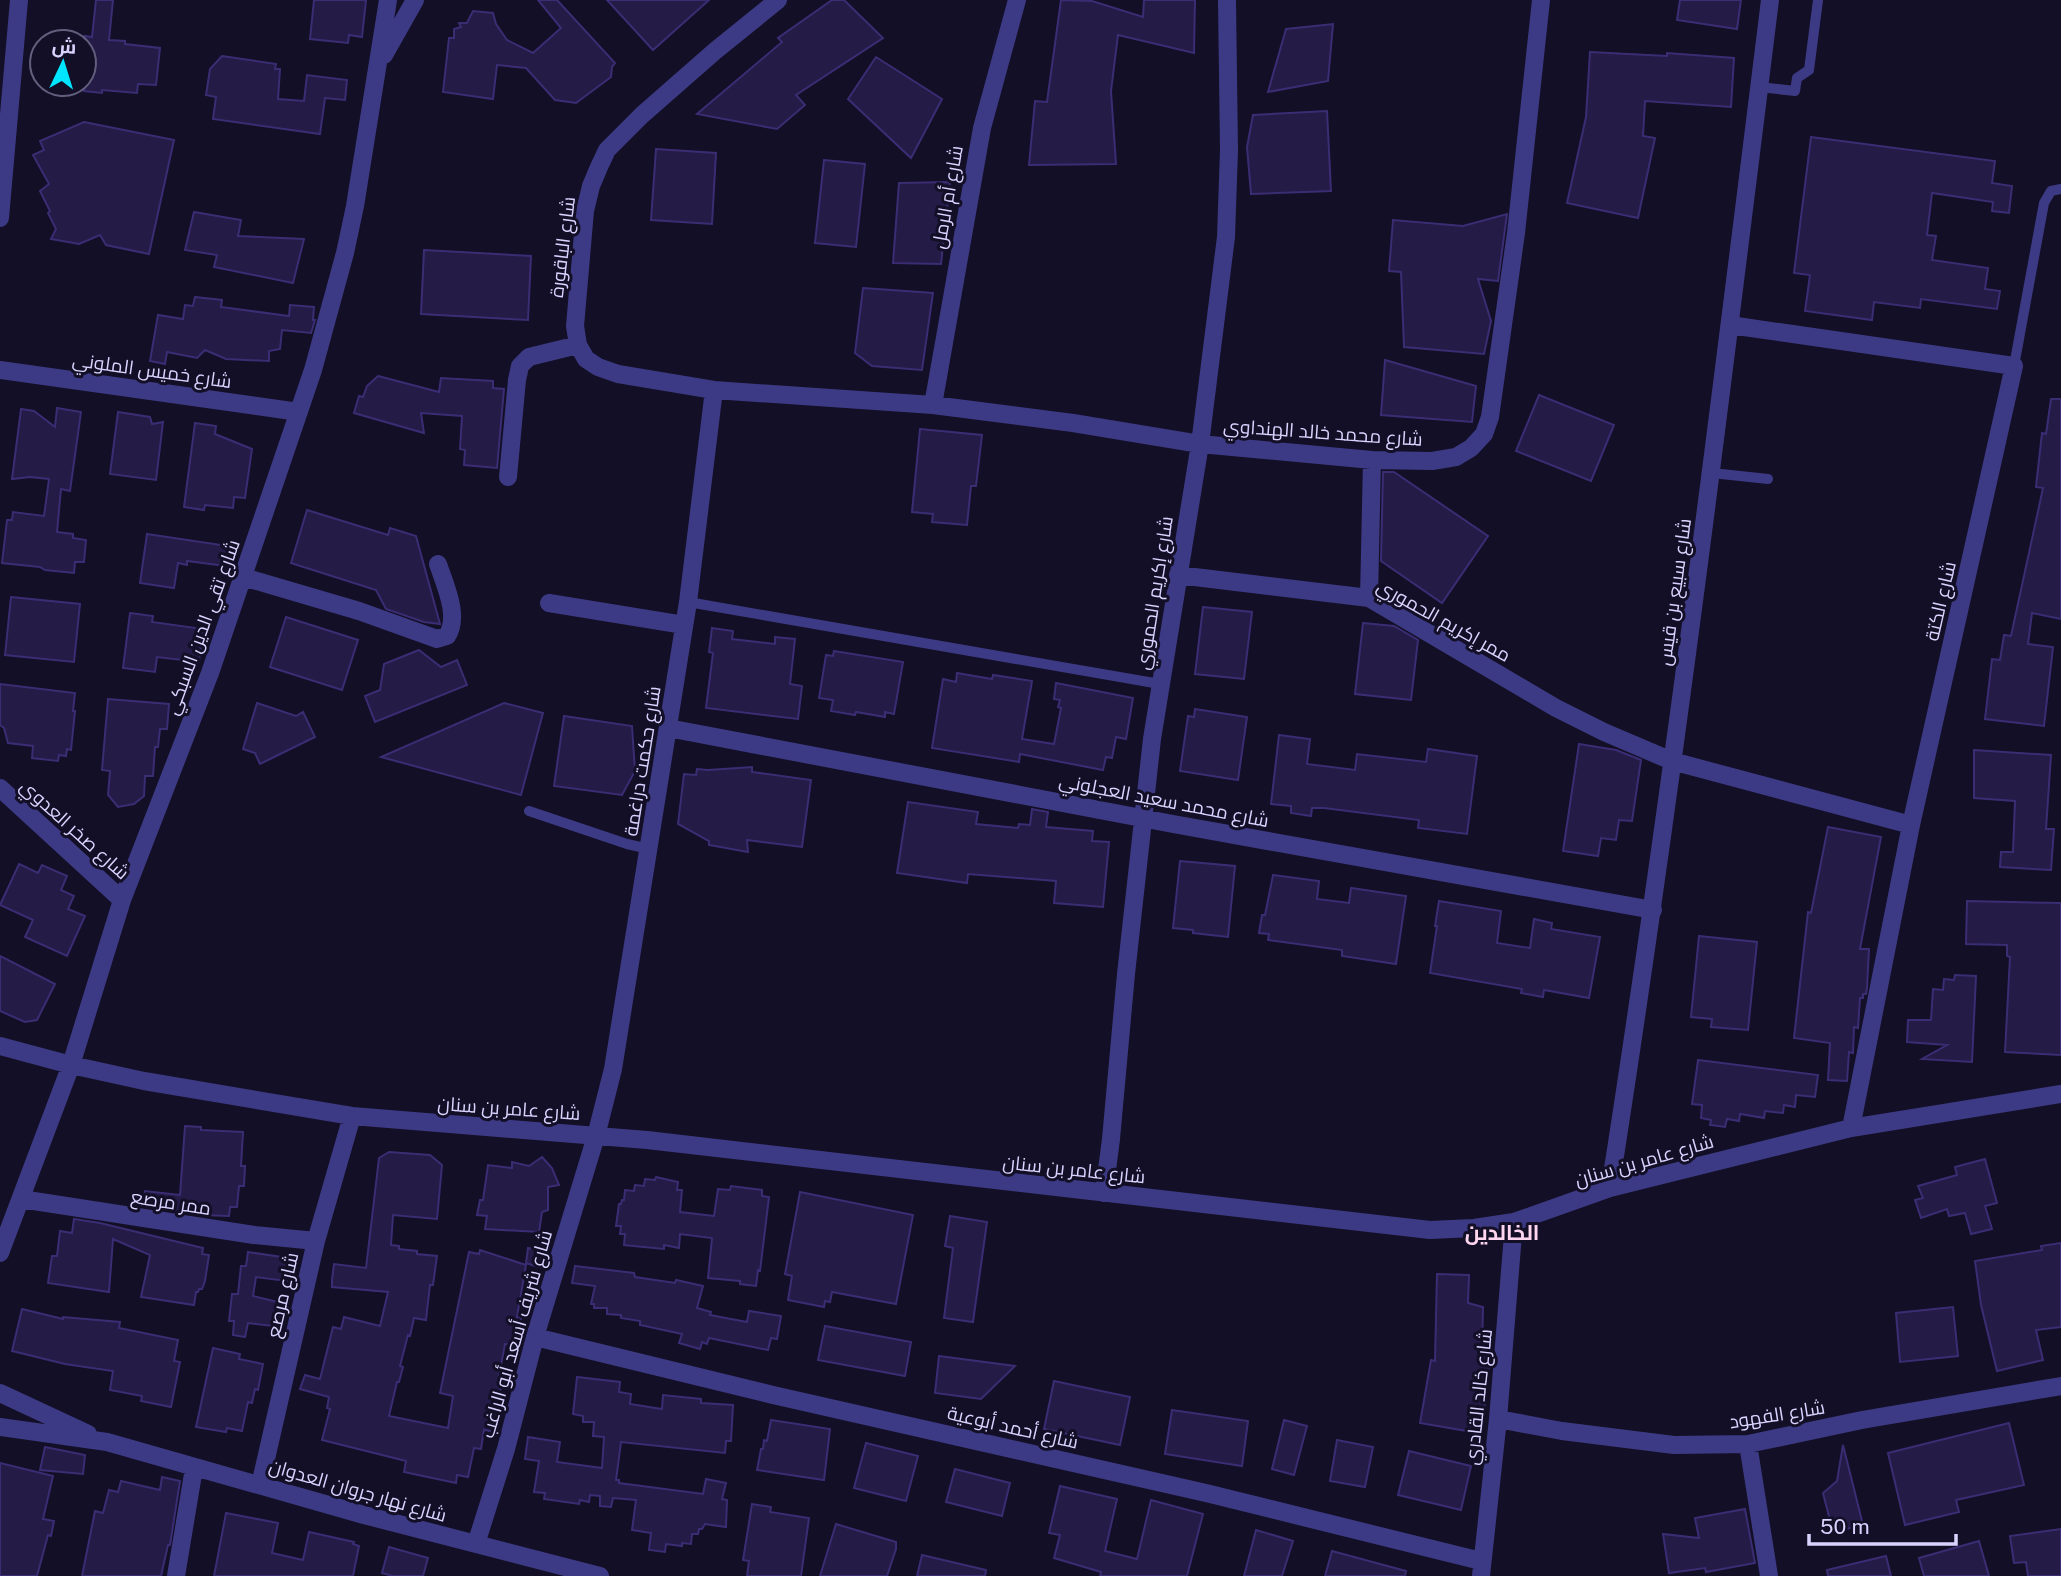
<svg xmlns="http://www.w3.org/2000/svg" width="2061" height="1576" viewBox="0 0 2061 1576" font-family="'Public Sans',Cairo,sans-serif">
<style>
.building{fill:#241b47;stroke:#3b2d73;stroke-width:2}
.lines{fill:none;stroke-linecap:round;stroke-linejoin:round}
.service{stroke:#3d3a85;stroke-width:10}
.minor{stroke:#3d3a85;stroke-width:18}
.labels{text-anchor:middle;dominant-baseline:central;stroke-width:6;stroke-linejoin:round;paint-order:stroke}
.street-label{font-size:19px;fill:#d9d4ff;stroke:#130f26}
.neighbourhood-label{font-size:21px;font-weight:bold;fill:#ffd6f0;stroke:#130f26}
</style>
<rect width="100%" height="100%" fill="#130f26"/>
<path class="building" d="M96 0H113L109 40 125 41V44L160 48 156 85 138 84 137 93 102 90V93L84 91 85 36 92 37Z
M314 0H366L362 37 349 35 348 43 310 39Z
M538 0H557L615 63 612 67 611 77 576 103 555 100 526 68 497 65 493 99 443 92 449 38H454V29L461 27 459 23H467L473 11 493 13 496 24 507 40 533 53 561 28Z
M607 0H709L653 50Z
M832 0H844L883 38 796 95 805 105 777 129 697 114 782 42 778 38Z
M1061 0 1092 1 1143 17 1144 0H1195L1194 53 1118 35 1111 91 1116 164 1029 165 1035 101 1047 102Z
M1680 0H1741L1737 29 1677 20Z
M1333 24 1328 81 1268 92 1286 29Z
M1590 52 1667 56V53L1734 58 1731 107 1645 101 1643 136 1655 138 1638 218 1567 203 1586 117Z
M222 56 276 64 275 69H280L278 99 304 101 307 75 347 80 345 100 325 98 320 134 213 119 216 97 206 95 210 69Z
M876 57 942 99 911 158 848 99Z
M1327 111 1331 191 1251 194 1247 147 1253 115Z
M84 122 174 140 149 254 106 245 100 235 79 244 51 239 56 229 48 213 50 211 40 191 49 184 33 155 44 150 40 141Z
M1811 137 1995 161 1992 183 2012 186 2009 213 1992 211 1993 202 1932 193 1927 235 1936 236 1932 260 1988 268 1985 289 2000 291 1997 309 1921 299 1920 308 1874 302 1872 320 1805 311 1810 275 1794 273Z
M656 149 716 153 712 224 651 220Z
M824 160 865 164 856 247 815 243Z
M950 182 941 264 893 263 899 183Z
M194 212 241 220 238 236 304 239 293 283 214 267 217 255 185 250Z
M1507 214 1498 281 1478 279 1491 321 1484 354 1404 347 1401 272 1389 271 1393 220 1463 226Z
M424 250 531 256 528 320 421 314Z
M863 288 933 293 922 370 872 366 855 353Z
M195 297 222 300 221 307 289 316 290 305 314 307 313 320H315L311 333 282 330 280 349 269 351V361L226 359 205 350 197 358 167 352 165 364 150 361 158 315 183 319 185 305 193 306Z
M1385 360 1476 386 1472 422 1381 415Z
M378 376 439 392 441 378 493 381V388L504 389 497 468 464 465 465 450 460 449 462 416 421 413 424 433 354 413 359 396 363 397 367 386Z
M1539 395 1614 425 1591 481 1516 451Z
M2051 399H2061V619L2032 613 2028 644 2053 647 2044 726 1985 719 1992 659 2000 660 2004 635 2011 636 2043 488 2036 487 2042 433 2046 434Z
M57 408 81 412 70 491 61 489 57 532 73 534V538L86 540 84 562H75L74 573 45 570 40 567 2 563 7 520H12L13 512 44 516 49 479 30 477 12 479 21 409 34 411 55 427Z
M118 412 150 417 152 424 163 422 156 480 110 474Z
M195 423 216 426 215 434 252 449 245 498 234 497 233 508 205 505 204 510 184 507Z
M920 429 982 435 976 486H971L967 525 932 522 933 514 912 512Z
M1383 472H1394L1488 536 1442 603 1381 561Z
M307 510 388 535 390 528 416 536 440 624 424 622 386 609 376 590 291 563Z
M147 534 228 546 225 566 187 561V565L178 563 174 588 140 583Z
M11 597 80 604 74 662 5 655Z
M1203 607 1252 612 1244 679 1195 674Z
M130 613 153 616 152 622 203 629 199 662 157 657 155 672 123 668Z
M286 617 358 640 342 690 270 667Z
M1363 623 1394 626 1418 640 1411 700 1355 694Z
M712 628 733 631 732 639 775 644V637L795 639 790 684 802 686 798 719 706 708 713 653 709 652Z
M419 650 441 667 457 660 467 685 375 722 365 696 380 690 384 664Z
M834 651 903 662 894 714 885 712V717L856 712 855 715 831 711 833 700 819 698 826 655 833 656Z
M957 673 992 679 993 675 1032 681 1022 739 1054 744 1061 708 1058 707 1060 700 1054 699 1056 683 1133 698 1126 739 1116 737 1112 758 1106 757 1103 770 1020 754 1019 762 932 748 943 679 956 682Z
M0 684 75 693 73 711H75L71 750 67 749 66 756 59 755 58 761 32 758 33 746 8 743 4 728 0 725Z
M108 699 169 704 167 729H160L158 747H155L153 776H145L144 796 134 804 118 807 108 795 110 771 102 770Z
M257 703 296 716 303 712 315 737 260 764 255 753 243 749Z
M504 703 543 713 521 795 381 757Z
M1195 709 1247 717 1238 780 1180 771 1188 716 1194 717Z
M564 716 632 726 635 771 622 795 554 786Z
M1279 735 1310 739 1307 764 1355 770 1357 754 1426 762 1428 749 1477 756 1467 834 1418 828 1419 820 1324 808H1312L1311 816 1291 813V806L1271 804Z
M1579 744 1616 750 1641 760 1632 821 1619 820 1616 840 1601 838 1598 856 1563 851Z
M1974 750 2051 755 2046 829H2054L2051 870 2000 867 2001 852H2013L2015 801 1974 798Z
M752 767V772L811 780 802 847 747 840 748 852 709 845V841L678 824 684 774 696 775 697 769 708 770Z
M908 802 978 812 976 824 1018 828 1019 824 1030 825 1032 809 1037 810 1048 812 1046 827 1093 831 1092 841 1109 842 1103 907 1054 903 1056 881 968 874 967 883 897 873Z
M1828 827 1881 837 1860 949H1869L1867 988 1866 994H1863V998H1860L1858 1028 1854 1027 1853 1053 1849 1052 1847 1081 1828 1080 1830 1043 1794 1038 1808 912 1811 913Z
M1180 861 1235 866 1228 937 1193 933V930L1173 928Z
M19 864 38 873 42 865 67 876 61 890 74 896 68 909 85 916 67 956 25 937 33 920 0 905Z
M1273 875 1319 881 1317 899 1349 903 1351 888 1406 896 1396 964 1342 956V950L1268 940 1269 934 1259 933 1262 915H1265Z
M1439 901 1501 911 1497 943 1530 948 1534 919 1552 923 1551 929 1600 937 1589 998 1544 990 1543 997 1521 993 1522 989 1430 973 1437 926H1435Z
M1967 901 2061 903V1055L2005 1052 2010 957 2007 956V945L1966 944Z
M1699 936 1757 942 1748 1030 1711 1027 1712 1019 1691 1017Z
M0 956 55 984 37 1020 25 1022 0 1011Z
M1955 975 1976 976 1972 1062 1922 1059 1947 1045 1907 1042 1908 1020H1931L1933 989 1943 990 1944 979 1954 980Z
M1698 1060 1818 1075 1815 1097 1796 1095 1795 1107 1784 1105 1783 1113 1765 1111 1764 1118 1740 1114 1739 1121 1727 1119 1725 1127 1710 1125 1711 1120 1701 1118 1702 1105 1692 1104Z
M185 1126 201 1127V1130L243 1132 241 1166H245L244 1186H239L237 1207H230L229 1216 202 1215 143 1206 145 1191 180 1195Z
M389 1152 430 1155 442 1165 437 1219 393 1215 391 1245 399 1246V1249L417 1251V1254L437 1256 433 1285H430L426 1320 414 1318 410 1336 408 1335 400 1366 403 1367 399 1382H397L389 1416 448 1428 453 1396 440 1393 469 1252 479 1254 480 1250 526 1265 517 1317H521L519 1345 505 1344 499 1376 503 1377 498 1402 501 1403 499 1419H496L495 1432 484 1430 481 1449 474 1448 468 1477 457 1475 456 1483 404 1472 406 1461 322 1440 330 1409 327 1408 329 1397 300 1389 305 1375 320 1379 333 1327 341 1329 344 1317 380 1326 388 1292 332 1287V1280L334 1264 366 1268 379 1158Z
M542 1157 552 1168 559 1185 548 1187V1210L542 1212 539 1232 485 1229 487 1216 477 1215 480 1200H483L488 1165 512 1168V1162L529 1166Z
M1985 1159 1997 1203 1985 1206 1992 1229 1971 1234 1965 1213 1949 1216 1947 1209 1921 1218 1915 1200 1923 1198 1918 1186 1957 1175 1955 1167Z
M656 1177 678 1182 677 1190H682L680 1212 714 1216 718 1189 730 1190 731 1186 762 1190V1196L769 1197 760 1271 758 1270 756 1286 740 1284V1281L708 1278 712 1238 680 1234 679 1248 664 1245V1249L624 1245 625 1234H620L621 1226H616L619 1204H621L622 1200H624L625 1190 634 1191 635 1185 644 1186 645 1179 655 1180Z
M800 1192 913 1215 896 1304 832 1292 830 1302 825 1301 824 1307 788 1300 792 1276 785 1274Z
M950 1216 987 1222 973 1322 944 1318 953 1248 945 1246Z
M74 1219 100 1223 203 1248 202 1254 209 1255 205 1281 202 1289H199L198 1292H196L194 1305 141 1297 150 1255 113 1239 109 1292 48 1283 52 1256H57L60 1231 72 1233Z
M2061 1243V1327L2036 1330 2043 1360 1997 1371 1981 1305 1975 1261 2042 1250 2041 1246Z
M528 1248 545 1251 541 1268 526 1263Z
M248 1252 296 1259 295 1263 297 1264 294 1282 256 1277 253 1296 286 1304 283 1320H281L280 1327 248 1323 245 1337 233 1335 234 1321H229L232 1294H238L241 1266H246Z
M575 1266 634 1273 635 1277 675 1283 676 1280 703 1286 697 1308 711 1312 710 1315 747 1322 749 1311 781 1316 777 1339 771 1338 768 1350 709 1338 707 1344 702 1342 700 1349 679 1343 682 1334 640 1325V1321L621 1318V1315L607 1314V1308H594V1304H591L595 1286 572 1283Z
M1437 1274 1469 1275 1468 1303 1483 1307 1482 1356 1490 1357 1482 1430 1468 1428 1467 1431 1420 1423 1431 1360 1435 1361Z
M1953 1307 1958 1356 1900 1362 1896 1313Z
M22 1309 63 1319V1317L120 1322 119 1328 178 1340 174 1361 180 1362 171 1407 141 1401 142 1396 110 1390 113 1371 65 1364 12 1351Z
M825 1326 911 1342 905 1376 818 1360Z
M213 1348 240 1354 239 1359 263 1364 258 1390 255 1389 252 1403 248 1402 242 1431 227 1428 226 1432 196 1427Z
M939 1356 1015 1366 981 1399 935 1393Z
M577 1377 620 1382 619 1392 631 1394 630 1404 662 1409 663 1395 701 1399V1403L733 1405 731 1441H726L725 1453 621 1442 616 1480H619V1483L703 1494 706 1479 726 1483 722 1499 727 1500 726 1527 705 1524 702 1529H699L698 1534H692L691 1544 682 1543V1546L666 1544 665 1552 649 1550 651 1533 632 1530 636 1500 613 1498 611 1507 600 1506V1496L590 1495 589 1502 580 1500 579 1504 544 1499 545 1493 534 1492 539 1461 525 1459 528 1437 560 1442 557 1462 602 1468 604 1437 593 1436 594 1422H583V1416L573 1414Z
M1054 1381 1130 1397 1120 1445 1044 1429Z
M1172 1410 1248 1421 1242 1466 1165 1454Z
M771 1420 830 1429 824 1480 757 1470 761 1449H763L764 1440 767 1441Z
M1284 1420 1307 1426 1294 1475 1272 1469Z
M2009 1423 2024 1485 1956 1500 1959 1512 1905 1525 1888 1453Z
M1337 1440 1373 1447 1365 1487 1330 1481Z
M866 1443 918 1456 906 1501 854 1488Z
M1843 1445 1863 1525 1833 1532 1823 1493 1837 1481Z
M45 1447 85 1455 83 1474 40 1470Z
M1409 1451 1471 1466 1461 1510 1398 1495Z
M0 1463 53 1476 43 1519 54 1521 51 1536 48 1535 37 1576H0Z
M955 1469 1010 1483 1002 1516 946 1502Z
M162 1477 180 1481 170 1545H168L161 1576H82L95 1511 103 1513 109 1490 118 1492 121 1481 160 1490Z
M1060 1486 1117 1499 1105 1551 1137 1559 1151 1500 1203 1514 1187 1576H1100L1101 1572 1054 1558 1060 1535 1049 1533Z
M752 1504 771 1507 770 1512 809 1518 801 1576H747L749 1561 743 1560Z
M1745 1509 1755 1563 1706 1572 1705 1568 1669 1573 1663 1534 1699 1538 1695 1518Z
M226 1513 278 1523 272 1553 303 1560 309 1532 354 1542 353 1544 359 1546 353 1576H214Z
M836 1524 896 1542V1549L887 1576H820Z
M2061 1529V1576H2028L2026 1562 2014 1563 2010 1536Z
M1256 1530 1293 1541 1282 1576H1244Z
M1979 1541 1989 1576H1924L1919 1558Z
M389 1547 428 1558 423 1576H393L382 1573Z
M1332 1551 1406 1571 1405 1576H1325Z
M922 1555 986 1570 985 1576H917Z
M1886 1556 1891 1576H1828L1827 1570Z"/>
<g class="lines">
<path class="service" d="M1759 87 1795 91 1797 78 1809 70 1818 0
M2014 366 2044 203 2051 191 2061 189
M1712 473 1768 479
M688 602 1160 684
M529 811 627 844 649 849"/>
<path class="minor" d="M778 0 715 51 642 115 607 150 599 167 591 186 585 211 575 326 578 345 586 359 598 367 618 374 714 390 933 405 1073 423 1200 444 1372 460 1432 461 1456 457 1471 448 1484 434 1490 417 1516 233 1541 0
M384 55 415 0
M0 218 19 0
M1730 325 2014 366 1911 825 1851 1128
M0 370 299 412
M933 405 982 128 1017 0
M508 477 517 380 520 366 529 357 578 345
M1178 575 1369 598 1556 708 1604 732 1672 761 1911 825
M243 577 359 611 437 639 447 636C460 616 445 585 438 564
M1369 598 1372 460
M549 603 684 625
M668 728 1173 824 1653 910
M0 788 122 900
M0 1046 71 1065 144 1081 352 1116 647 1140 1430 1230 1474 1228 1514 1222 1610 1188 1851 1128 2061 1094
M1610 1188C1672 793 1721 396 1770 0
M1104 1193 1111 1139 1126 974 1152 739 1200 444 1226 237 1229 150 1227 0
M21 1199 254 1235 316 1241
M0 1253 71 1065 122 900 210 673 313 370 345 253 355 206 388 0
M535 1337 773 1395 1206 1493 1481 1561
M0 1393 88 1434
M1498 1419 1562 1431 1674 1445 1748 1444 1862 1420 2061 1386
M0 1427 107 1442 364 1515 600 1576
M1748 1444 1769 1576
M260 1485 316 1241 352 1116
M476 1544 506 1449 535 1337 596 1136 613 1069 688 602 714 390
M176 1576 194 1468
M1481 1576 1498 1419 1514 1222"/>
</g>
<g class="labels">
<g class="street-label">
<text transform="translate(947 197) rotate(-80)">شارع أم الرمل</text>
<text transform="translate(562 247) rotate(-83)">شارع الباقورة</text>
<text transform="translate(152 370) rotate(8)">شارع خميس الملوني</text>
<text transform="translate(1323 432) rotate(4)">شارع محمد خالد الهنداوي</text>
<text transform="translate(1674 592) rotate(-82)">شارع سبيع بن قيس</text>
<text transform="translate(1154 593) rotate(-81)">شارع إكريم الحموري</text>
<text transform="translate(1940 601) rotate(-77)">شارع الكتة</text>
<text transform="translate(1444 620) rotate(29)">ممر إكريم الحموري</text>
<text transform="translate(202 627) rotate(-70)">شارع تقي الدين السبكي</text>
<text transform="translate(642 761) rotate(-81)">شارع حكمت دراغمة</text>
<text transform="translate(1164 800) rotate(11)">شارع محمد سعيد العجلوني</text>
<text transform="translate(75 829) rotate(42)">شارع صخر العدوي</text>
<text transform="translate(509 1108) rotate(4)">شارع عامر بن سنان</text>
<text transform="translate(1644 1160) rotate(-16)">شارع عامر بن سنان</text>
<text transform="translate(1074 1169) rotate(6)">شارع عامر بن سنان</text>
<text transform="translate(171 1202) rotate(9)">ممر مرصع</text>
<text transform="translate(282 1295) rotate(-77)">شارع مرصع</text>
<text transform="translate(516 1334) rotate(-74)">شارع شريف أسعد أبو الراغب</text>
<text transform="translate(1478 1397) rotate(-84)">شارع خالد القادري</text>
<text transform="translate(1777 1414) rotate(-9)">شارع الفهود</text>
<text transform="translate(1013 1427) rotate(13)">شارع أحمد أبوعية</text>
<text transform="translate(358 1490) rotate(16)">شارع نهار جروان العدوان</text>
</g>
<g class="neighbourhood-label">
<text x="1502" y="1232">الخالدين</text>
</g>
</g>
<g transform="translate(63 63) rotate(4)"><circle r="33" fill="#130f26" stroke="#625e7d" stroke-width="2"/>
<path d="M0-5L12 26L0 18L-12 26Z" fill="#00e5ff"/>
<text y="-10" font-size="19" font-weight="bold" text-anchor="middle" fill="#d9d4ff">ش</text>
</g>
<path d="M1809 1534v10h147v-10" fill="none" stroke="#d9d4ff" stroke-width="3.5"/>
<text x="1820" y="1534" font-size="21" fill="#d9d4ff" stroke="#130f26" stroke-width="5" paint-order="stroke">50 m</text>
</svg>
